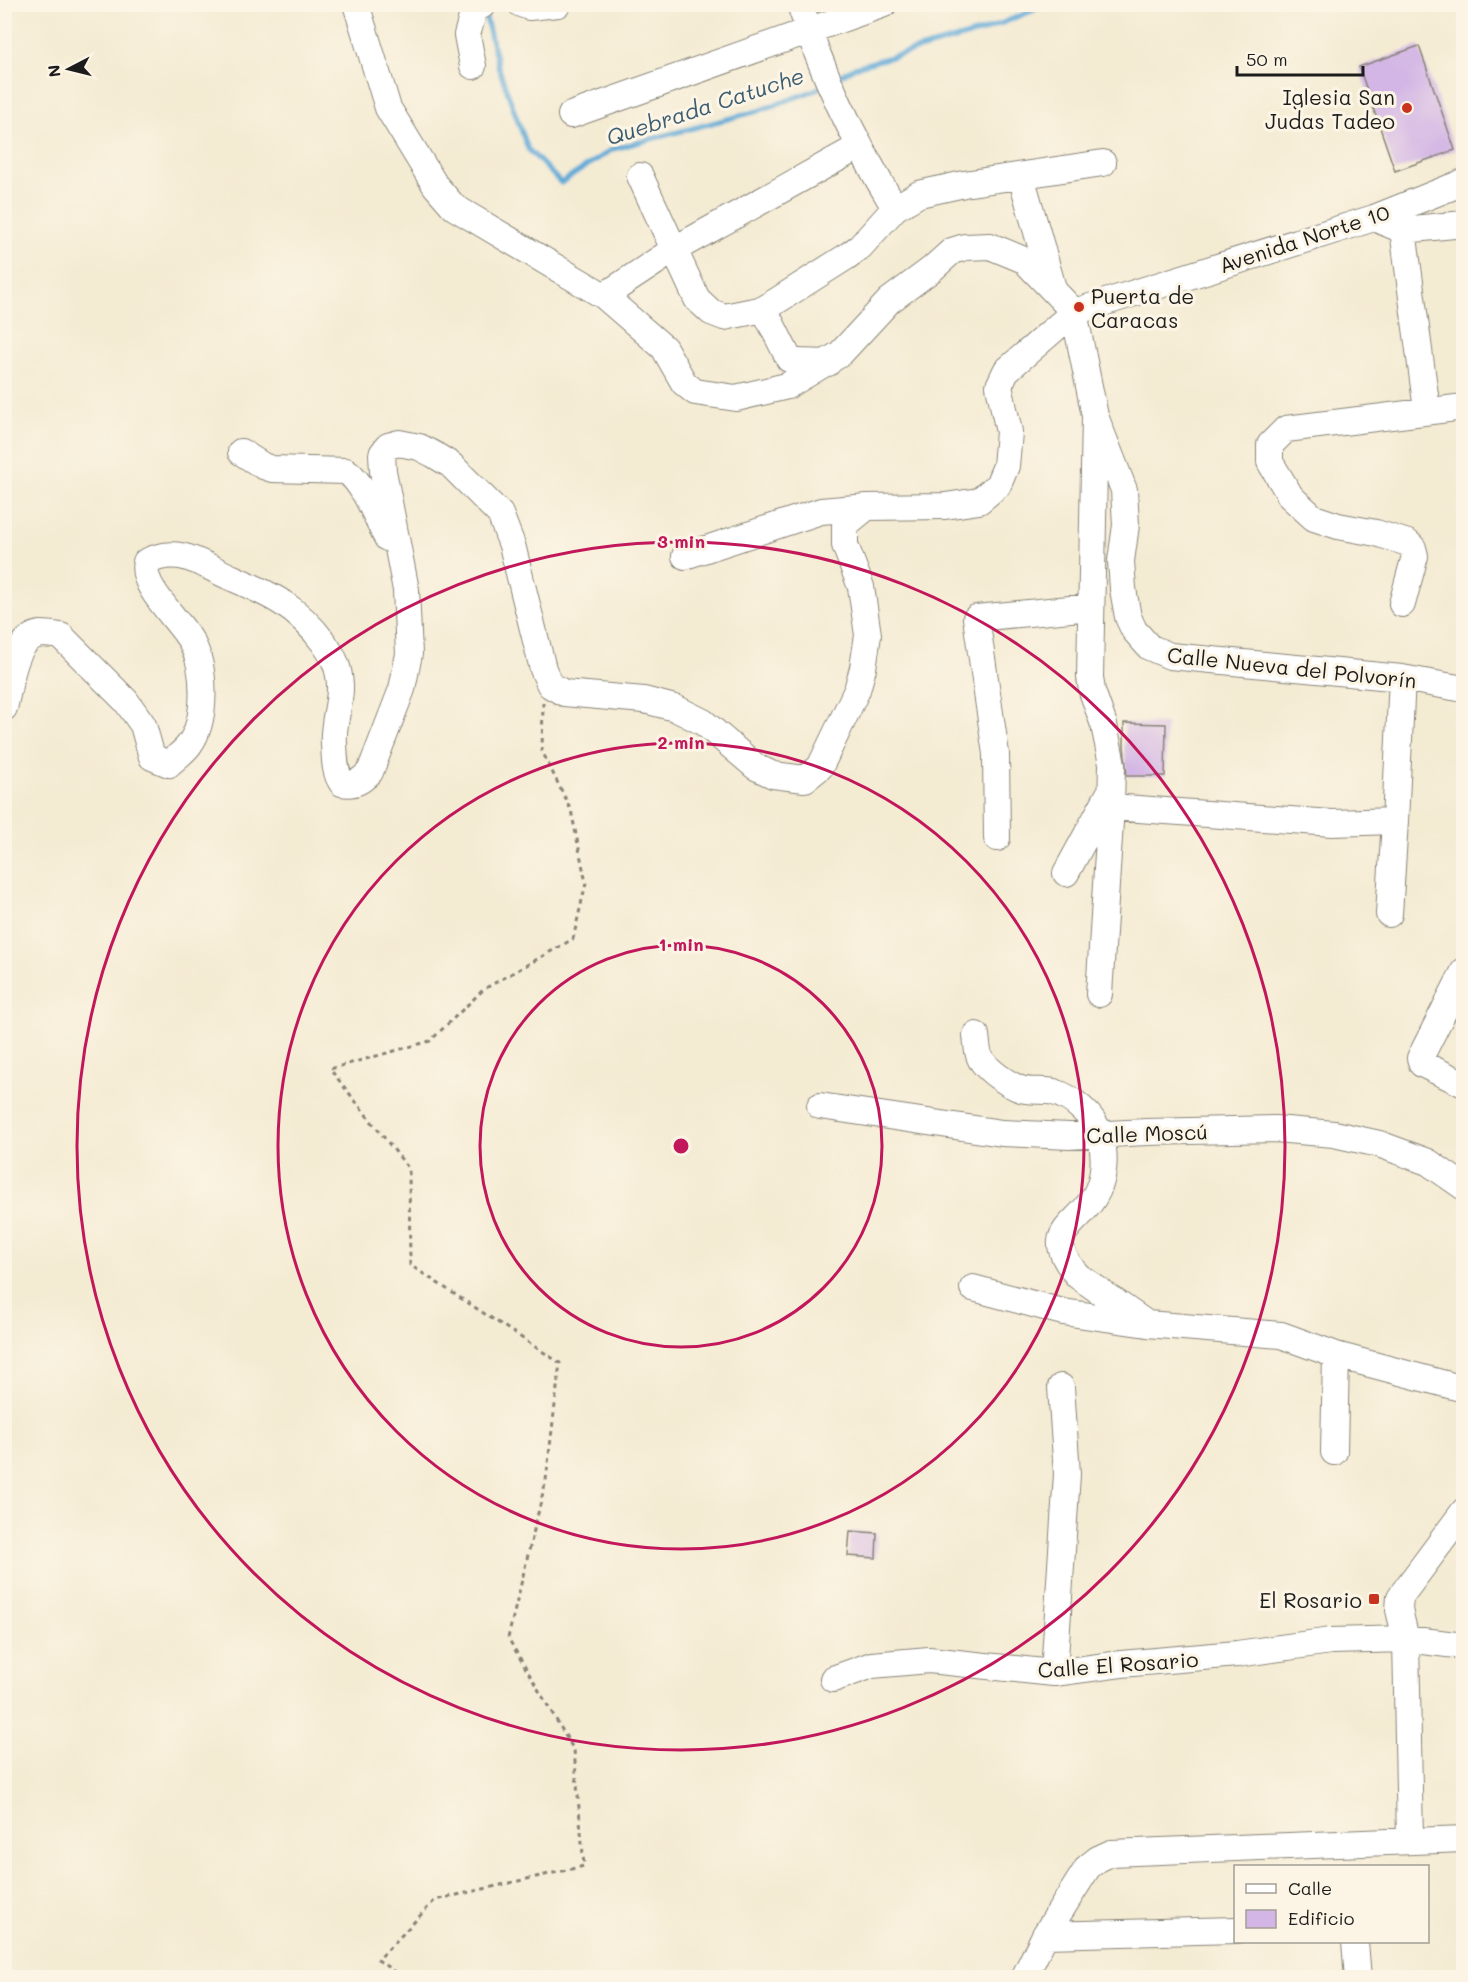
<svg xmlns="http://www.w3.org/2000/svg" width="1468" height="1982" viewBox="0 0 1468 1982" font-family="Mali,sans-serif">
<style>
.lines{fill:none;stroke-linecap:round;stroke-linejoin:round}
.stream{stroke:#61aad8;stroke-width:5}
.building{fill:#d3b6e5}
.minor-casing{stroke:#888478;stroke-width:28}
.path{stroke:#888478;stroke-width:3;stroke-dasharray:4.5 4.5;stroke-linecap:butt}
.minor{stroke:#fff;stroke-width:26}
.ring{fill:none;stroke:#c2185b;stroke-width:3}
.poi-dot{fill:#c8321e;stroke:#fcf5e5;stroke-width:2}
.labels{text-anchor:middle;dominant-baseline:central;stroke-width:6;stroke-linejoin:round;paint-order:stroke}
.poi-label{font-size:21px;fill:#1c1c1c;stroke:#fcf5e5;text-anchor:end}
.street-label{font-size:21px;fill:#1c1c1c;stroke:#fcf5e5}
.water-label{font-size:22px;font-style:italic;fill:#3b5c71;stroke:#fcf5e5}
.centre{fill:#c2185b;stroke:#fcf5e5;stroke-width:3}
.ring-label{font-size:18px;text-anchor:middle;font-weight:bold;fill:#c2185b;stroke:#fcf5e5;stroke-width:6;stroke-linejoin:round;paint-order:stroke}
</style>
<rect width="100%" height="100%" fill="#fcf5e5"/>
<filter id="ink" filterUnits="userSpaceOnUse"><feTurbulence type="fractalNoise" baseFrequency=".0167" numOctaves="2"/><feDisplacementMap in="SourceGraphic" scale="12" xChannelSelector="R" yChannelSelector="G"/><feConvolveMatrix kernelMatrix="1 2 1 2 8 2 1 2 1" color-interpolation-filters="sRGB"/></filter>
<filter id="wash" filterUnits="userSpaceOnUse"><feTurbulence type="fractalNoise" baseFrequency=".008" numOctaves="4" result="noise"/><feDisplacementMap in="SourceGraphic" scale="24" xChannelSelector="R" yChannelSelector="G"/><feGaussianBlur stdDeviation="1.35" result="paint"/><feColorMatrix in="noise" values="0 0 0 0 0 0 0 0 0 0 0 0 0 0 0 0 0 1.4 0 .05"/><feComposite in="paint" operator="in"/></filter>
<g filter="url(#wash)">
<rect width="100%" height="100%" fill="#f4ebd3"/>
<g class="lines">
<path class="stream" d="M485 14 498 66 528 149 561 183 613 149 758 111 813 91 824 85
M835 79 855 67 983 31 1034 10 1040 4"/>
</g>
<g id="blocks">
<path class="building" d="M1419 46 1455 150 1395 171 1359 67Z
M1124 723 1166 724 1165 776H1127L1124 746Z
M850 1531 877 1533 876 1558 848 1556Z"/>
</g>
</g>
<g filter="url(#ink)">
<use href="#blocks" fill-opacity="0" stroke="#888478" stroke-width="1.5"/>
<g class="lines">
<g class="minor-casing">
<path id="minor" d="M356 4 388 108 435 185 454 207 604 296 664 348 684 383 695 392 736 398 787 386 840 354 889 301 932 269 952 251 965 247 990 246 1024 260 1074 312
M521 4 529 7 558 4
M800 4C822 75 856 144 895 208
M473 66 467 35 474 10 484 4
M571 115 884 4
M640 176 697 299 711 312 724 317 764 309 846 257 860 247 895 208 919 194 964 184 1103 163
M1021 176 1053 288
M1374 218 1403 230 1427 410
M1403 230 1464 224
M604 296 675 249 860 146
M764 309 789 359 799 362 828 363
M1074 312 1095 416 1124 490 1126 525 1121 561 1123 589 1128 617 1134 630 1149 647 1170 656 1402 678 1464 689
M1095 416 1090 677 1092 691 1104 725 1112 764 1111 807 1332 823 1395 821 1389 914
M241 452 263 466 272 469 346 471C364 483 377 519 387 538
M685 556 821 511 867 507
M1402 604 1415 556 1413 548 1408 543 1376 533 1338 526 1314 518 1291 497 1270 462V445L1286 429 1464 407
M4 708C10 687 13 637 41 634 47 634 54 635 61 636L126 701 143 725 152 757 169 764C175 758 184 752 189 745 207 721 206 669 192 643 181 621 139 587 146 562 178 546 198 562 228 576 269 594 296 605 324 643 334 657 339 667 340 685 341 704 332 724 334 744 335 757 334 772 342 783 355 786 362 780 370 772L402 689 409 654 406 590 383 471 382 454 388 446 399 443 419 447 433 454 451 465 500 514 512 545 543 669 550 685 564 693 644 700 675 708 703 722 756 767 773 775 805 779 820 767 857 690 863 668 868 635 861 587 845 545V525L867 507 945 506 979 501 998 485 1006 466 1009 432 999 386 1006 371 1074 312 1374 218 1464 182
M1395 821 1402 678
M997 838 996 754 976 618 1091 607
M1066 873 1109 794
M1464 971 1420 1058 1422 1064 1464 1084
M1099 994 1111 807
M976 1035C977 1042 977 1055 982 1061 990 1072 1006 1083 1018 1088 1029 1093 1043 1089 1054 1092 1073 1098 1094 1116 1100 1135 1106 1154 1105 1180 1094 1197 1074 1230 1040 1232 1078 1276L1147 1324 1281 1335 1336 1355 1464 1389
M820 1106 1002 1133 1069 1136 1147 1132 1275 1129 1334 1134 1379 1144 1428 1162 1464 1187
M973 1288 1063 1312 1140 1323
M1334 1452 1336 1355
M1054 1673 1067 1474 1061 1387
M833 1679 872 1665 929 1660 1054 1673 1121 1664 1237 1654 1331 1641 1406 1639 1464 1646
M1410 1840 1406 1639 1399 1610 1400 1597 1464 1511
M1045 1935 1236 1930
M1355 1942 1358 1978
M1024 1978 1045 1935 1088 1867 1098 1859 1111 1853 1464 1839"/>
</g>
<path class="path" d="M403 1978 378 1960 435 1900 584 1866 574 1750 508 1638 546 1480 560 1363 410 1265 409 1169 330 1069 430 1041 484 989 573 939 586 883 571 810 542 751 543 703"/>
<use href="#minor" class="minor"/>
</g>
</g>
<g class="ring">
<circle cx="681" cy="1146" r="201"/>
<circle cx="681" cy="1146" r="403"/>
<circle cx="681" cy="1146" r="604"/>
</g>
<g class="poi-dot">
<circle cx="1407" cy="108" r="6"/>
<circle cx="1079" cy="307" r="6"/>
<rect x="1368" y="1593" width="12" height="12" rx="3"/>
</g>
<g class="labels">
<g class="poi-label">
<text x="1395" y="96">Iglesia San<tspan x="1395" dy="24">Judas Tadeo</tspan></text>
<text x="1091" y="295" text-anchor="start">Puerta de<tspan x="1091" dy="24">Caracas</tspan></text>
<text x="1362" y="1599">El Rosario</text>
</g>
<g class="street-label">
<text transform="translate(1304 238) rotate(-18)">Avenida Norte 10</text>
<text transform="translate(1292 667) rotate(6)">Calle Nueva del Polvorín</text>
<text transform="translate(1147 1133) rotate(-2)">Calle Moscú</text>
<text transform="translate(1118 1664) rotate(-4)">Calle El Rosario</text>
</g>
<g class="water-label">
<text transform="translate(705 106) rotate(-18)">Quebrada Catuche</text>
</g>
</g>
<circle cx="681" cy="1146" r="9" class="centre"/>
<g class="ring-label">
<text x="681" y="548">3 min</text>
<text x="681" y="749">2 min</text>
<text x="681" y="951">1 min</text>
</g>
<rect width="1468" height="1982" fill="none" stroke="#fcf5e5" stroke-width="24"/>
<rect x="1234" y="1865" width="195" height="78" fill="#fcf5e5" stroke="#a29e95" stroke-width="1.5"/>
<rect x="1246" y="1884" width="30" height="9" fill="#ffffff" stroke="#a29e95" stroke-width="1.5"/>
<text x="1288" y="1895" font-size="18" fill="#1c1c1c">Calle</text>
<rect x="1246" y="1910" width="30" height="18" fill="#d3b6e5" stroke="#a29e95" stroke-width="1.5"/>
<text x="1288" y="1925" font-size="18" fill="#1c1c1c">Edificio</text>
<g transform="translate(69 69) rotate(263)" stroke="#fcf5e5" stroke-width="4.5" paint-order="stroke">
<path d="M0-4.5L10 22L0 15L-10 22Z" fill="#1c1c1c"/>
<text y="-9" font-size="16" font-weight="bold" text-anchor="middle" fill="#1c1c1c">N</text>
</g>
<path d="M1237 66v9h126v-9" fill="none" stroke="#1c1c1c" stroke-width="3"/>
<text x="1246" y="66" font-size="18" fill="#1c1c1c" stroke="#fcf5e5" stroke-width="4.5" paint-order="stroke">50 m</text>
</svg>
